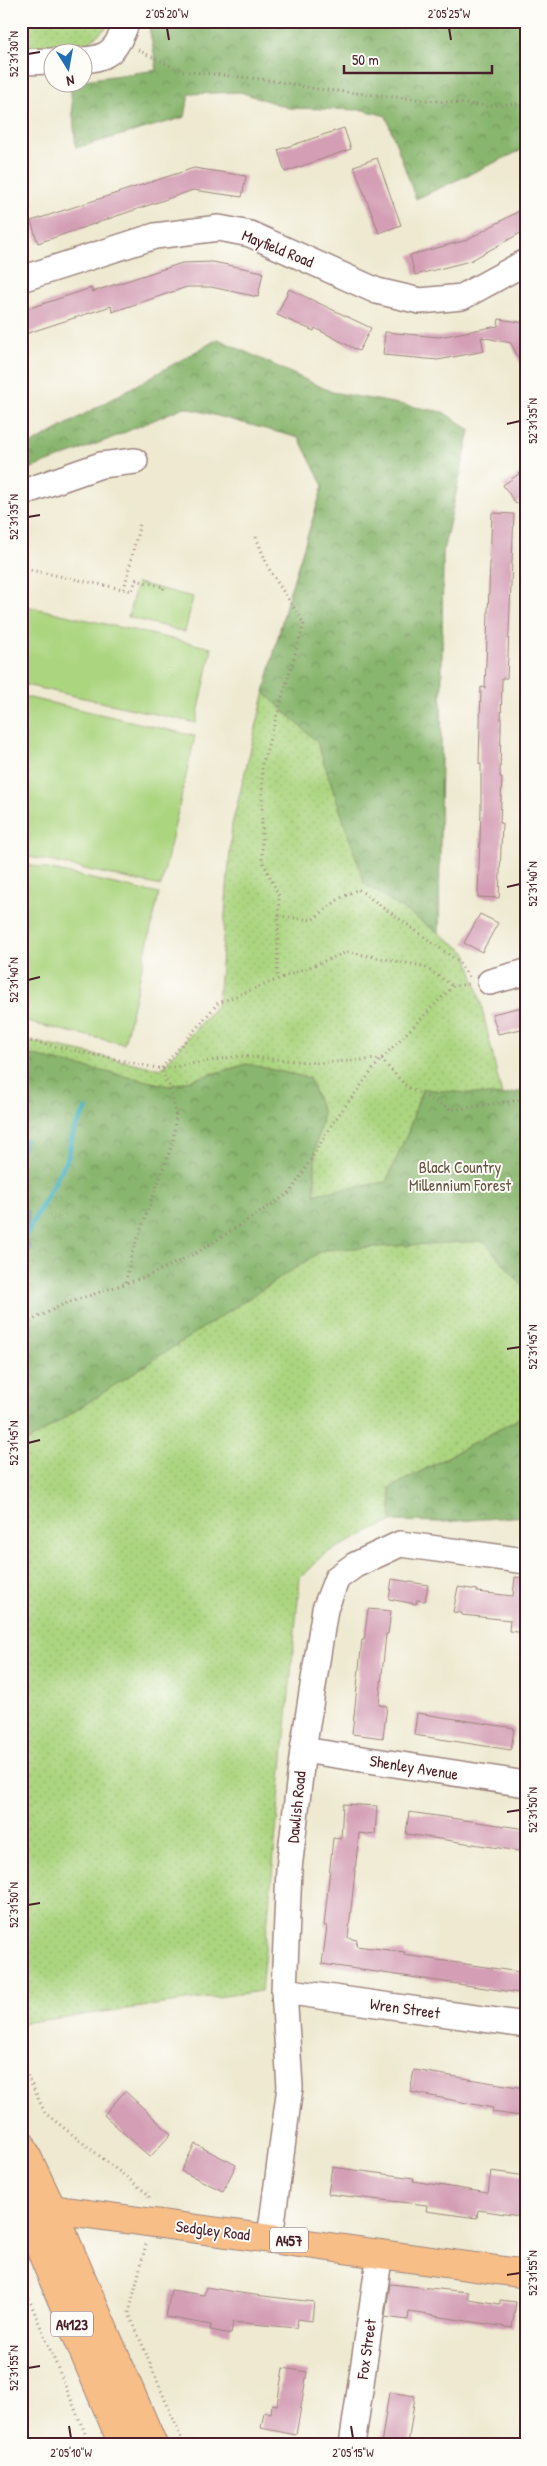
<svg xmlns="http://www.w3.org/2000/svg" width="547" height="2466" viewBox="0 0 547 2466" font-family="'Patrick Hand',sans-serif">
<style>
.green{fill:url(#green-dots);stroke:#7b7a56}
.forest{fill:url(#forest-crowns);stroke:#6a6a4c}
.pitch{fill:#acd580;stroke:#7b7a56}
.water{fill:url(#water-rules);stroke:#466876}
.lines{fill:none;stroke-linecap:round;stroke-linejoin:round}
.stream{stroke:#43b0c0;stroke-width:5.5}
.building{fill:#d49fb5}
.minor-casing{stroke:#9c847e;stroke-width:28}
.major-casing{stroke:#9c847e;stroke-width:30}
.highway-casing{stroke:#9c847e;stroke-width:30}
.path{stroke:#9c847e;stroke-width:3;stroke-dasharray:1 4;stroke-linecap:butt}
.minor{stroke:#fff;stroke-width:25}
.major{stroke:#f7be87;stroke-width:28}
.highway{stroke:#f7be87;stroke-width:28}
.ticks{fill:none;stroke:#4a1f2b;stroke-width:2}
.labels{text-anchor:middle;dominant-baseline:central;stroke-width:4;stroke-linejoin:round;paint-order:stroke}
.shield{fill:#fdfcf7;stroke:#806168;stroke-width:1}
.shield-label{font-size:15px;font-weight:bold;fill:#4a1f2b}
.street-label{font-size:16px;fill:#4a1f2b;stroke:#fdfcf7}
.park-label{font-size:16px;fill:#675644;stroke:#fdfcf7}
.neatline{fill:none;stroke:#4a1f2b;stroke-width:2}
.ticks-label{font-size:12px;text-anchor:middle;fill:#4a1f2b}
</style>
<defs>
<pattern id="green-dots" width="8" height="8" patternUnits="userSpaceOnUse" patternTransform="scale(1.25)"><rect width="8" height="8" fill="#acd580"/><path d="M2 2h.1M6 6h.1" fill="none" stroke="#96b66f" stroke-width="1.8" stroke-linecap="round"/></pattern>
<pattern id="forest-crowns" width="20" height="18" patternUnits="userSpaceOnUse" patternTransform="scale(1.25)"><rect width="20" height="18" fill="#89b66e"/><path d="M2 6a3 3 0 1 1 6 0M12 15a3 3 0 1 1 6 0" fill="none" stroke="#72935b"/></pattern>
<pattern id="water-rules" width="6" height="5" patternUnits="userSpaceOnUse" patternTransform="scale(1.25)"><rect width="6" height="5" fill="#43b0c0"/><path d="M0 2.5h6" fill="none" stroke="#3a8f9c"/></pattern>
</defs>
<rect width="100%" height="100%" fill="#fdfcf7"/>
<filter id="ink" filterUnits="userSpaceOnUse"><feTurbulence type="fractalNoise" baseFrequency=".02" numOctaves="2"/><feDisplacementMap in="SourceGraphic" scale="10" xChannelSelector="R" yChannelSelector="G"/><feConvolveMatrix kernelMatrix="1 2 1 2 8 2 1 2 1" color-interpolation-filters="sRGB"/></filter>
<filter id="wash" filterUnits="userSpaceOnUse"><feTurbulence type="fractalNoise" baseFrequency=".0096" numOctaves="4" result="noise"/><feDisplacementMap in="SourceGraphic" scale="20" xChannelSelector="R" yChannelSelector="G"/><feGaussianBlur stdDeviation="1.12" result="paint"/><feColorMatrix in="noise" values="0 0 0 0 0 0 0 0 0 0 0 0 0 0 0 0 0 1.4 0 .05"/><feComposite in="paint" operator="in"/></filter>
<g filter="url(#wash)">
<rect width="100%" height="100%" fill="#eee9d0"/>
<path class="green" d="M21 21H114L83 47 64 50 21 51Z
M443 412 470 430 443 551 439 933 466 952 479 995 502 1096 526 1090V1415L390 1488 392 1521 324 1554 300 1578 261 1991 21 2023V1039L161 1069 218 1003 232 825 288 598 323 486Z"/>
<path class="forest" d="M192 21H526V148L416 199 386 116 364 110 289 108 240 92 189 94 185 117 76 148 70 83 82 82 83 80 157 70 149 27Z
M218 339 332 392 443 412 470 430 443 551 439 933 365 884 317 742 264 692 288 598 323 486 299 438 184 407 107 440 21 472V450Z
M21 1053 169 1086 247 1064 309 1078 323 1113 315 1151V1194L386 1182 408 1132 422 1089 502 1096 526 1090V1290L484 1241 323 1250 21 1446V1261L31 1249 25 1237 29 1213 21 1206Z
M526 1415V1516L443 1522 392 1521 390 1488Z"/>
<path class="pitch" d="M137 583 193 597 185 632 128 617Z
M21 605 212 648 196 723 21 684Z
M21 696 195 736 161 886 21 855Z
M21 863 159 894 124 1044 21 1021Z"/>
<path class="water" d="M21 1206 29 1212 25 1237 31 1249 21 1261Z"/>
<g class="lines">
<path class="stream" d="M21 1152 24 1140
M25 1237 68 1157 73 1132 86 1109"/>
</g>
<g id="blocks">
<path class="building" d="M344 128 351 149 285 172 278 150Z
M377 158 401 225 379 233 354 166Z
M194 168 246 176 242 197 193 190 38 243 31 221Z
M526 207V230L470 261 415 275 410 255 467 240Z
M213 262 263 272 258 297 211 287H187L112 312 111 306 25 334 21 323V311L91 288 92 292 182 263Z
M289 289 371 328 359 351 315 328 314 331 277 315Z
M499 319 526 323V375L511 343 481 337 484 351 438 360 383 355 385 332 439 337 498 326Z
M526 469V497L516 504 503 485Z
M492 513 514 514 507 678H502L500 777H502L500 823H502L499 898 478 897 481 809V764H479L481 687 485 688Z
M480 914 498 923 482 952 464 943Z
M526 1006V1028L498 1034 492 1014Z
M515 1577 526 1578V1633L509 1631 510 1620 462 1615V1613L453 1612 458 1587 477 1590V1592L513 1596Z
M392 1579 428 1585 425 1601 417 1600 416 1604 389 1599Z
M368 1609 391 1611 388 1634H386L379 1705 387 1706 383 1738 352 1734 362 1640H364Z
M417 1713 514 1728 511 1750 414 1735Z
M343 1804 377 1806 375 1835 359 1833 348 1938 357 1940 356 1946 405 1952 404 1955 526 1973V1994L322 1964 327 1926H324L333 1838 341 1839Z
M409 1812 526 1829V1852L406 1834Z
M414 2070 524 2088 520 2116 492 2112 493 2108 410 2092Z
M125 2091 171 2134 150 2157 104 2115Z
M195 2144 236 2165 223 2191 181 2171Z
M332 2167 414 2178 413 2181 425 2183 488 2193 491 2171 526 2176V2217L478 2210 477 2218 426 2211 427 2205 328 2194Z
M390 2284 468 2292V2299L500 2304V2300L516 2302 512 2328 409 2312 408 2320 385 2317Z
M206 2287 246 2294 314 2302 312 2321 298 2319 296 2328 233 2322 231 2334 210 2330 211 2325 166 2317 171 2290 204 2295Z
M283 2368 307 2372 296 2435 261 2428 264 2412 271 2413 272 2404 277 2405Z
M389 2392 415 2396 408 2445H381Z"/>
</g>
</g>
<g filter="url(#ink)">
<use href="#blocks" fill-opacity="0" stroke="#9c847e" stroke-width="1"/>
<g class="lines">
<g class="minor-casing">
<path id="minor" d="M82 60C111 59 118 47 127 21
M21 62 52 61
M21 279 155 236 219 228 250 234 377 291 420 301 462 297 526 262
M21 493 101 465 135 461
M490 982 526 972
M303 1750 526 1784
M284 1991 526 2025
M270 2238 290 2087 284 1991 289 1869 303 1750 325 1609 337 1578 355 1565 400 1544 526 1561
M352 2445 380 2253"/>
</g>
<g class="major-casing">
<path id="major" d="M32 2201 52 2209 526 2274"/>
</g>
<g class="highway-casing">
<path id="highway" d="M21 2144 52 2209 153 2445
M21 2203 123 2445"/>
</g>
<path class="path" d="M138 50 181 71 270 80 316 89 486 106 526 103
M256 537 269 569 304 624 262 765V860L279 896 277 979
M21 568 132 591 136 580 164 587 163 590
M124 589 140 523
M279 916 312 920 339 899 358 889 459 962 469 977
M21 1039 161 1069 239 1056 318 1063 381 1059 407 1087 452 1110 526 1099
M126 1282 131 1256 173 1142 176 1113 169 1086 161 1069 218 1003 347 952 423 966 453 986
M21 1326 64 1304 148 1276 198 1252 291 1192 334 1121 381 1059 453 986 469 984
M21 2062 45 2113 149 2195V2201
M146 2244 129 2313 184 2445
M21 2280 90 2445"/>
<use href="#minor" class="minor"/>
<use href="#major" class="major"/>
<use href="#highway" class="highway"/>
</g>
</g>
<path class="ticks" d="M167 28 169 40M449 28 451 40M28 54 40 52M507 424 520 421M28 517 40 515M507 887 520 884M28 980 40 977M507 1349 520 1347M28 1443 40 1440M507 1812 520 1810M28 1905 40 1903M507 2275 520 2273M28 2368 40 2366M69 2426 71 2438M351 2426 353 2438"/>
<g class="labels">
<g class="shield">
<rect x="270" y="2227.5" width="38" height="25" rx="4"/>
<rect x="51" y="2311.5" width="42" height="25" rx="4"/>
</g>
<g class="shield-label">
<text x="289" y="2240">A457</text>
<text x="72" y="2324">A4123</text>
</g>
<g class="street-label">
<text transform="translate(278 248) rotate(22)">Mayfield Road</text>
<text transform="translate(414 1767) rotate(9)">Shenley Avenue</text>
<text transform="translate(296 1807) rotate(-84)">Dawlish Road</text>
<text transform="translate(405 2008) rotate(8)">Wren Street</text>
<text transform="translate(213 2230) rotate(7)">Sedgley Road</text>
<text transform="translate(366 2349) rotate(-82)">Fox Street</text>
</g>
<g class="park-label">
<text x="460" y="1167">Black Country<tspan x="460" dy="18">Millennium Forest</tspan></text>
</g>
</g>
<rect width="547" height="2466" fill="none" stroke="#fdfcf7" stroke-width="55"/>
<g transform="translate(68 68) rotate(169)"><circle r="24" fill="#fdfcf7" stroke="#b5a4a5"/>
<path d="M0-4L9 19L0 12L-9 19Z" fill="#1f6fb2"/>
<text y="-8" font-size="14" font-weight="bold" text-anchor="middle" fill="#4a1f2b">N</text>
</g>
<path d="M344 65v8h148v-8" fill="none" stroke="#4a1f2b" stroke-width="2.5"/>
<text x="352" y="65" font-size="15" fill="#4a1f2b" stroke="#fdfcf7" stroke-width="4" paint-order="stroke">50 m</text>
<rect x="28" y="28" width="492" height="2410" class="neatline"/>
<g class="ticks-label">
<text x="167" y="18">2°05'20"W</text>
<text x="449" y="18">2°05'25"W</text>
<text transform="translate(14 54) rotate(-90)" y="4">52°31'30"N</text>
<text transform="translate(533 421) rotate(-90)" y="4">52°31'35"N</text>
<text transform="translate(14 517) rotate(-90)" y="4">52°31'35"N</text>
<text transform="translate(533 884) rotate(-90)" y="4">52°31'40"N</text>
<text transform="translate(14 980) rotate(-90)" y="4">52°31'40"N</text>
<text transform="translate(533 1347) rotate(-90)" y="4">52°31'45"N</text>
<text transform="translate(14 1443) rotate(-90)" y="4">52°31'45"N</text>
<text transform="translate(533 1810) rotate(-90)" y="4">52°31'50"N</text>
<text transform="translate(14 1905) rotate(-90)" y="4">52°31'50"N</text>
<text transform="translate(533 2273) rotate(-90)" y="4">52°31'55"N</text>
<text transform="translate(14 2368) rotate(-90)" y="4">52°31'55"N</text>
<text x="71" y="2457">2°05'10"W</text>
<text x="353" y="2457">2°05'15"W</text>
</g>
</svg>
